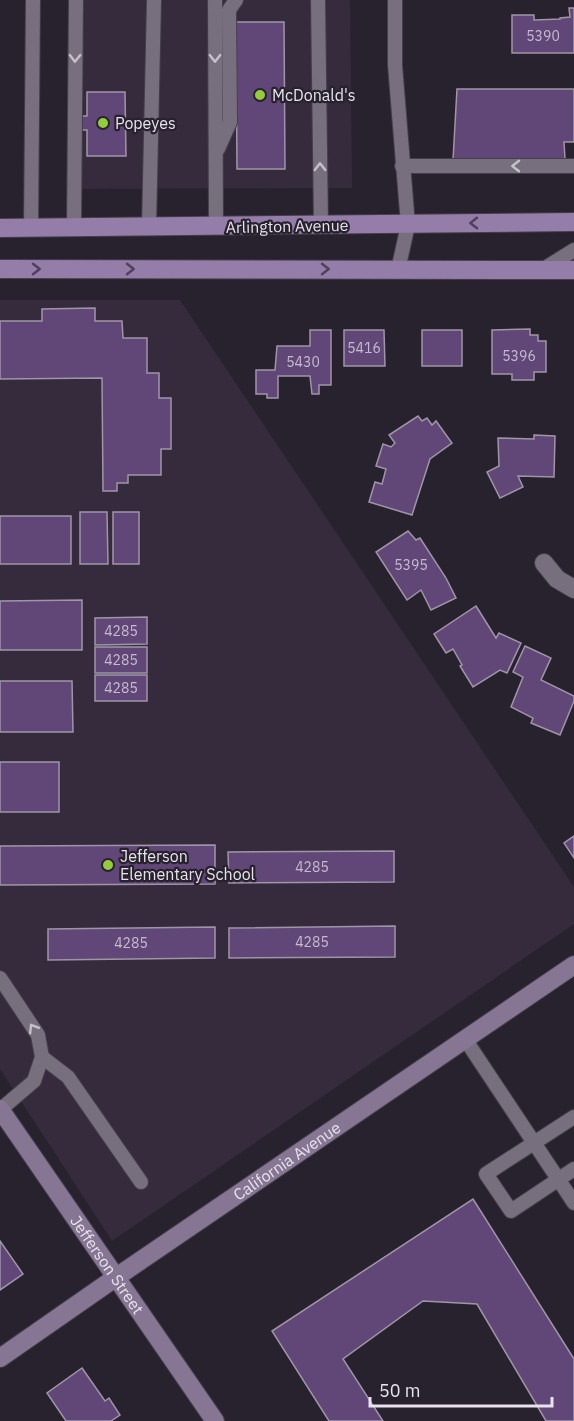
<svg xmlns="http://www.w3.org/2000/svg" width="574" height="1421" font-family="'IBM Plex Sans',sans-serif">
  <rect width="100%" height="100%" fill="#28212e"/>
  <!-- built -->
  <g fill="#352b3d">
    <path d="M68,0H350L352,188L67,189Z"/>
    <path d="M0,300H180L574,887V924L112,1241L0,1069Z"/>
  </g>
  <!-- building -->
  <g fill="#614778" stroke="#9e96a6" stroke-width="1.5">
    <path d="M569,8H574V53H512V15H534V20L560,19V18L570,17Z"/>
    <path d="M236,22H284L285,169H237Z"/>
    <path d="M457,89H574V142H564L565,159L453,160Z"/>
    <path d="M87,92H125L126,156H87V130H81V116H87Z"/>
    <path d="M95,308V321H122L123,338H147V373H159V398H171V449H161V475H128V483H117V491H103L102,378L0,379V321H42V309Z"/>
    <path d="M530,329V335H538V341H546V372H534V380H512V374H492V330Z"/>
    <path d="M310,330H331V385H319V394H312L310,376H278V398H267V394H256V370H275L277,346H310Z"/>
    <path d="M344,330H384L385,366H344Z"/>
    <rect x="422" y="330" width="40" height="36"/>
    <path d="M418,416L422,421L427,418L432,425L436,421L452,443L430,459L412,515L369,502L375,482L382,484L386,469L376,466L383,444L391,447L395,443L389,435Z"/>
    <path d="M534,435L555,436L554,477L518,476L523,487L500,498L487,472L499,466L498,438L534,439Z"/>
    <path d="M80,512H107L108,564H80Z"/>
    <rect x="113" y="512" width="26" height="52"/>
    <rect x="0" y="516" width="71" height="48"/>
    <path d="M408,531L416,540L420,538L446,578L456,598L431,610L421,590L407,600L376,552Z"/>
    <path d="M82,600V650H0V601Z"/>
    <path d="M476,606L496,638L499,633L521,643L507,673L500,670L473,687L460,666L462,665L453,649L446,653L434,634Z"/>
    <path d="M147,617V644L95,645V618Z"/>
    <path d="M525,646L551,658L541,680L574,696V701L560,735L531,723L533,718L511,707L523,677L513,672Z"/>
    <rect x="95" y="647" width="52" height="26"/>
    <rect x="95" y="675" width="52" height="26"/>
    <path d="M0,681H72L73,732H0Z"/>
    <rect x="0" y="762" width="59" height="50"/>
    <path d="M574,836V858L564,843Z"/>
    <path d="M215,845V884L0,885V846Z"/>
    <path d="M394,851V882L229,883L228,852Z"/>
    <path d="M395,926V957L229,958V928Z"/>
    <path d="M215,927V958L48,960V929Z"/>
    <path d="M473,1199L574,1359V1421H546L477,1304L423,1301L343,1359L383,1421H329L272,1331Z"/>
    <path d="M0,1241L23,1274L0,1290Z"/>
    <path d="M82,1368L105,1401L109,1398L120,1415L111,1421H66L47,1393Z"/>
  </g>
  <g fill="none" stroke-linecap="round" stroke-linejoin="round">
    <!-- lane casing -->
    <g stroke="#443f49" stroke-width="16">
      <g id="lane">
        <path d="M215,0L216,227"/>
        <path d="M318,0L321,226"/>
        <path d="M395,0V65L408,225L398,270"/>
        <path d="M218,149L230,122L229,10L236,0"/>
        <path d="M402,166H574"/>
        <path d="M31,227L33,0"/>
        <path d="M74,227L76,0"/>
        <path d="M149,227L154,0"/>
        <path d="M542,270L574,250"/>
        <path d="M0,978L38,1035L42,1057L34,1081L0,1110"/>
        <path d="M465,1039L574,1203"/>
        <path d="M42,1057L68,1077L141,1182"/>
        <path d="M574,1117L486,1174L511,1211L574,1169"/>
      </g>
    </g>
    <!-- street casing -->
    <g stroke="#443f49" stroke-width="20">
      <path id="street" d="M544,563L557,579L574,589"/>
    </g>
    <!-- secondary casing -->
    <g stroke="#443f49" stroke-width="20">
      <g id="secondary">
        <path id="s1" d="M0,1109L215,1421"/>
        <path id="s2" d="M0,1358L115,1278L574,965"/>
      </g>
    </g>
    <!-- primary casing -->
    <g stroke="#443f49" stroke-width="20">
      <g id="primary">
        <path d="M0,228L574,222"/>
        <path d="M0,269L574,270"/>
      </g>
    </g>
    <!-- lane -->
    <use href="#lane" stroke="#776f7e" stroke-width="14"/>
    <!-- street -->
    <use href="#street" stroke="#776f7e" stroke-width="18"/>
    <!-- secondary -->
    <use href="#secondary" stroke="#867694" stroke-width="18"/>
    <!-- primary -->
    <use href="#primary" stroke="#957daa" stroke-width="18"/>
  </g>
  <!-- one-way arrows -->
  <defs><path id="oneway-chevron" d="M-2-3.5L2.5 0L-2 3.5" fill="none" stroke-width="1.6" stroke-linecap="round" stroke-linejoin="round" transform="scale(1.5)"/></defs>
  <g stroke="#c5c0ca">
    <use href="#oneway-chevron" transform="translate(75 58) rotate(91)"/>
    <use href="#oneway-chevron" transform="translate(215 58) rotate(90)"/>
    <use href="#oneway-chevron" transform="translate(516 166) rotate(-180)"/>
    <use href="#oneway-chevron" transform="translate(320 167) rotate(-91)"/>
    <use href="#oneway-chevron" transform="translate(33 1028) rotate(-122)"/>
  </g>
  <g stroke="#4e4159">
    <use href="#oneway-chevron" transform="translate(474 223) rotate(179)"/>
    <use href="#oneway-chevron" transform="translate(36 269)"/>
    <use href="#oneway-chevron" transform="translate(130 269)"/>
    <use href="#oneway-chevron" transform="translate(325 269)"/>
  </g>
  <!-- markers -->
  <g fill="#94cc3b" stroke="#28212e" stroke-width="2">
    <circle cx="260" cy="95" r="6"/>
    <circle cx="103" cy="123" r="6"/>
    <circle cx="108" cy="865" r="6"/>
  </g>
  <g text-anchor="middle" dominant-baseline="central" stroke-width="4.5" stroke-linejoin="round" paint-order="stroke">
    <!-- number labels -->
    <g font-size="14" fill="#c6bbce">
      <text x="543" y="36">5390</text>
      <text x="364" y="348">5416</text>
      <text x="519" y="356">5396</text>
      <text x="303" y="362">5430</text>
      <text x="411" y="565">5395</text>
      <text x="121" y="631">4285</text>
      <text x="121" y="660">4285</text>
      <text x="121" y="688">4285</text>
      <text x="312" y="867">4285</text>
      <text x="312" y="942">4285</text>
      <text x="131" y="943">4285</text>
    </g>
    <!-- poi labels -->
    <g font-size="16" fill="#e7e2eb" stroke="#28212e" text-anchor="start">
      <text x="272" y="95">McDonald's</text>
      <text x="115" y="123">Popeyes</text>
      <text x="120" y="856">Jefferson<tspan x="120" dy="18">Elementary School</tspan></text>
    </g>
    <!-- street labels -->
    <g font-size="16" fill="#e7e2eb" stroke="#28212e">
      <text transform="translate(287 226) rotate(-1)">Arlington Avenue</text>
      <text stroke="none"><textPath href="#s2" startOffset="348">California Avenue</textPath></text>
      <text stroke="none"><textPath href="#s1" startOffset="189">Jefferson Street</textPath></text>
    </g>
  </g>
  <!-- scale -->
  <path d="M370 1397v9h182v-9" fill="none" stroke="#e7e2eb" stroke-width="3"/>
  <text x="379" y="1397" font-size="18" fill="#e7e2eb" stroke="#28212e" stroke-width="4.5" paint-order="stroke">50 m</text>
</svg>
